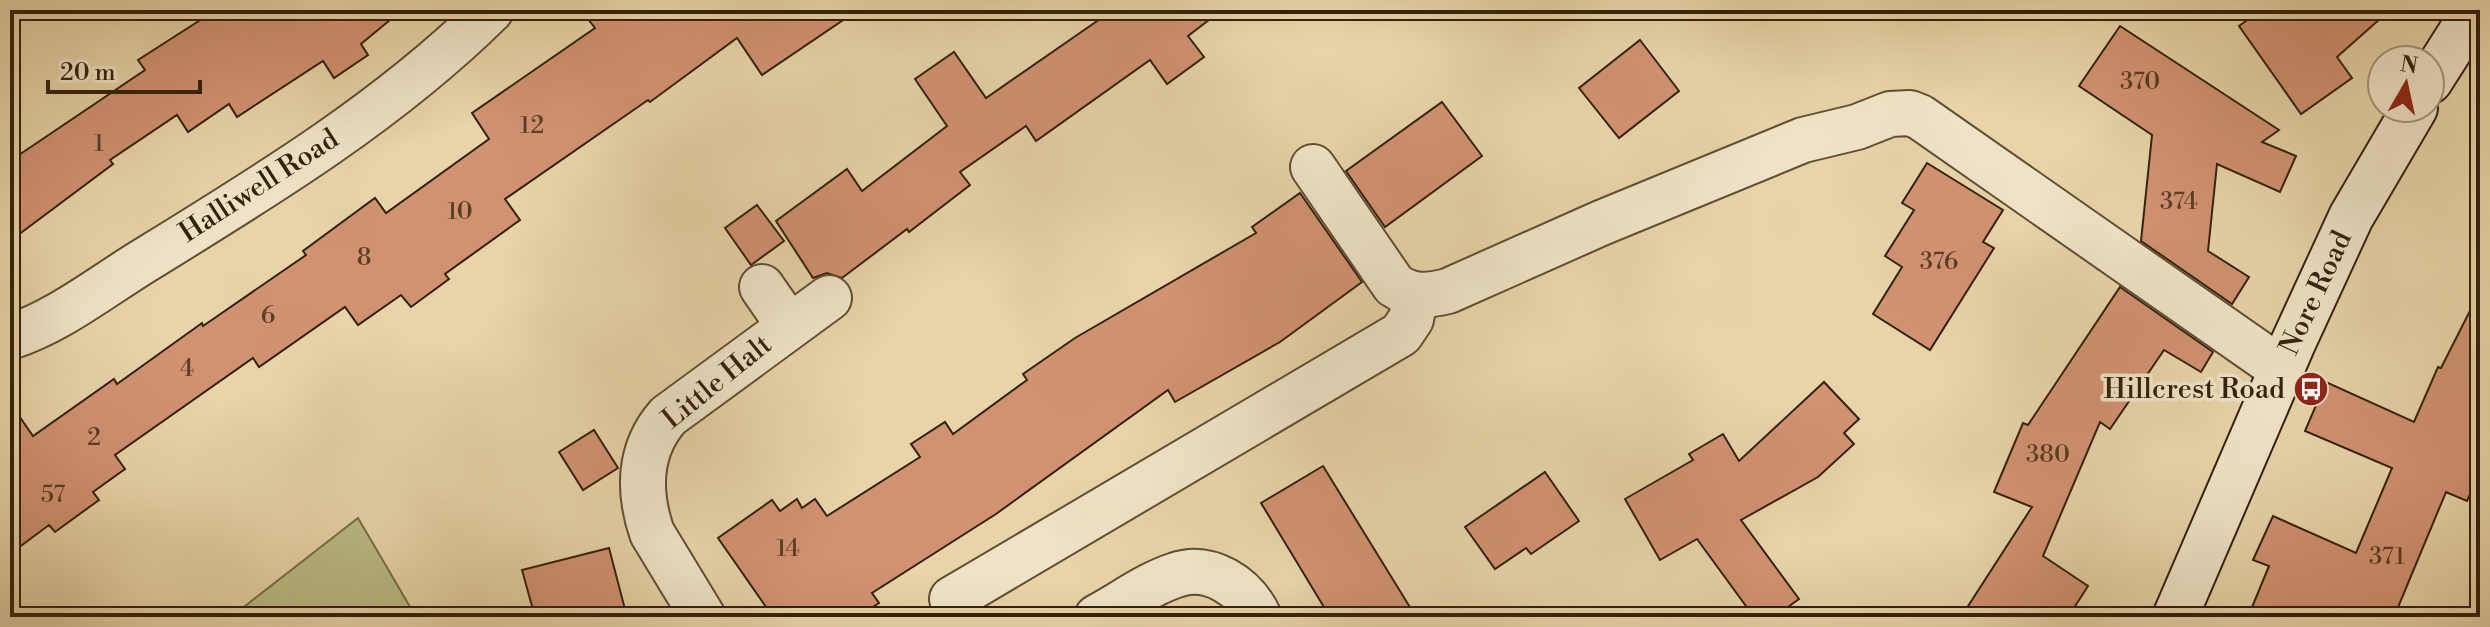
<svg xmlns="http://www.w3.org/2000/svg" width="2490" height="627" font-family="'Libre Bodoni',serif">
  <rect width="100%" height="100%" fill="#e7d4a9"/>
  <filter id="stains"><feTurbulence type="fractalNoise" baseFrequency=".0025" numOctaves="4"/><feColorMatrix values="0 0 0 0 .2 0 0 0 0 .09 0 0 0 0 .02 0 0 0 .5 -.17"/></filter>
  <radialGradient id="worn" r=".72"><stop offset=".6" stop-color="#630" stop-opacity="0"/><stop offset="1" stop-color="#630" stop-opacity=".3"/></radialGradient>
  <!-- green -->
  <path fill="#babb85" stroke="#776e48" stroke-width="2" d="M358,518L416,617H231Z"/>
  <!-- building -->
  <g fill="#d19272" stroke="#34210a" stroke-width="2">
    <path d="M216,10H402L361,44L368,55L334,78L323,61L237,117L229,104L188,132L177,115L110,160L113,164L10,241V161L145,70L138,60Z"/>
    <path d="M581,10H858L762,75L737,38L650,102L648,100L505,199L520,220L445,274L449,279L411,307L401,295L358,325L345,307L259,367L253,358L115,455L125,469L93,492L99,500L55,532L49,525L10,554V403L33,436L114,379L117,384L202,323L203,326L306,255L303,251L375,198L386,213L489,139L472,113L595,28Z"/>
    <path d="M1113,10H1222L1188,36L1204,57L1167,84L1150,60L1036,141L1026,126L960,172L970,185L909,232L907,229L842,278L827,273L813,278L776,221L847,169L862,191L947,126L915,79L954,52L986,98Z"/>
    <path d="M2261,10H2390L2337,57L2352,78L2301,114L2239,26Z"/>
    <path d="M2120,26L2279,130L2262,142L2296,156L2280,192L2217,164L2208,251L2249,277L2232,304L2141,241L2152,135L2079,86Z"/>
    <path d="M1640,40L1679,91L1619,138L1579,88Z"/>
    <path d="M1442,102L1482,156L1385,227L1346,171Z"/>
    <path d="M1927,163L2003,210L1983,242L1994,248L1930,350L1873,314L1902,267L1885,256L1914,210L1902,203Z"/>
    <path d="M1300,193L1362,282L1280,342L1175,402L1168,390L996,514L872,593L879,603L858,617H773L718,538L772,500L780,511L797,499L802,508L815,499L827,516L920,457L911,444L945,422L953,434L1027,380L1023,374L1075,338L1256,233L1252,227Z"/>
    <path d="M757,205L784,241L751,265L725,228Z"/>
    <path d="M2120,287L2213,352L2201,372L2164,350L2110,429L2100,422L2043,556L2088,586L2068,617H1961L2032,507L1994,492L2023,423L2028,425Z"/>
    <path d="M2480,291V472L2467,501L2446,492L2394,617H2248L2269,566L2253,560L2273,516L2356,553L2392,468L2305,431L2326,382L2414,422L2438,367L2441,368Z"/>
    <path d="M1824,382L1859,419L1844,433L1854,444L1818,477L1741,520L1799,599L1774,617H1754L1697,539L1660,560L1625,499L1693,460L1689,454L1723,434L1739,461Z"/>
    <path d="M594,430L618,468L583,490L559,452Z"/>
    <path d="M1323,466L1416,617H1330L1261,503Z"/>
    <path d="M1545,472L1579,521L1531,554L1526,548L1495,569L1465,527Z"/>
    <path d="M609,548L627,617H535L522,570Z"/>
  </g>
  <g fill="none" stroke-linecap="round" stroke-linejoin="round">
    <!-- street casing -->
    <g stroke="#614e32" stroke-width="48">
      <g id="street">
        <path d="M1313,167L1394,285C1413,298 1427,296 1448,291L1601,223L1803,140L1857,127L1890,114L1910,113L1920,117L2281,369"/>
        <path d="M762,287L789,326"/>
        <path d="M10,337C57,322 100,288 142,262C264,187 389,111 491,10"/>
        <path d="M952,599L1401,334L1411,319L1416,295"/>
        <path d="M703,617L652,533C638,492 638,450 668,416L829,298"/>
        <path d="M1097,617C1123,603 1148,584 1176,575C1210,563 1245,587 1259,617"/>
      </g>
    </g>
    <!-- secondary casing -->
    <g stroke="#34210a" stroke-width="48">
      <g id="secondary">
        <path d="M2430,81L2475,10"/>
        <path d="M2175,617L2293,343L2351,217L2415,108"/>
      </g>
    </g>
    <!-- street -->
    <use href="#street" stroke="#efe3c7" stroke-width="44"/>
    <!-- secondary -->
    <use href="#secondary" stroke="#efe3c7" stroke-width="44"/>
  </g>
  <!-- icons -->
  <defs>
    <g id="bus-disc" transform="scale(1.8)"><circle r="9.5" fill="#8f2418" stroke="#efe3c7"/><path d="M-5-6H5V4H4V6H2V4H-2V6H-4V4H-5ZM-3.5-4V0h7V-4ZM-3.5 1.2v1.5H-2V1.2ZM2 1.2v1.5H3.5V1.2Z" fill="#fff"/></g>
  </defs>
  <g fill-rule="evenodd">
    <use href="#bus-disc" x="2311" y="389"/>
  </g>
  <g text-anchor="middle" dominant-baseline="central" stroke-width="7" stroke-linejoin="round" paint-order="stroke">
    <!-- number labels -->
    <g font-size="24" fill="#5b3d24">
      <text x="2140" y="82">370</text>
      <text x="532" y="126">12</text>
      <text x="99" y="144">1</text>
      <text x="2179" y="202">374</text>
      <text x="460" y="212">10</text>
      <text x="364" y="258">8</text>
      <text x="1939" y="262">376</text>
      <text x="268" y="316">6</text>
      <text x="187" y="369">4</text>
      <text x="94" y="438">2</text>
      <text x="2048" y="455">380</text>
      <text x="53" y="495">57</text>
      <text x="788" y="549">14</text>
      <text x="2387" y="557">371</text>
    </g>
    <!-- street labels -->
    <g font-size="28" fill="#34210a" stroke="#efe3c7">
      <text transform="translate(259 186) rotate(-33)">Halliwell Road</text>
      <text transform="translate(2316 293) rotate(-65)">Nore Road</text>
      <text transform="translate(717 382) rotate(-39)">Little Halt</text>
    </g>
    <!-- poi labels -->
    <g font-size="28" fill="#34210a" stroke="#efe3c7" text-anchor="end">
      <text x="2285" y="389">Hillcrest Road</text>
    </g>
  </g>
  <!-- margin -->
  <rect width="2490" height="627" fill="none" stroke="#e7d4a9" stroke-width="40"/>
  <rect x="12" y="12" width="2466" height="603" fill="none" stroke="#34210a" stroke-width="4"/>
  <rect x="20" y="20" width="2450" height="587" fill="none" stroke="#34210a" stroke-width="2"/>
  <!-- north arrow -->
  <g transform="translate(2406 84) rotate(9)"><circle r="38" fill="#efe3c7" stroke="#a4957b" stroke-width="2"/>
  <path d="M0-6L14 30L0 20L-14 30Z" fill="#8f2418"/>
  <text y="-12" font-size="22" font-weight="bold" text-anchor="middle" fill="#34210a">N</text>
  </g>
  <!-- scale -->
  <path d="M48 80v12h152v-12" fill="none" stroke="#34210a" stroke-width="4"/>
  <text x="60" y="80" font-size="24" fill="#34210a" stroke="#efe3c7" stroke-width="6" paint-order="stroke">20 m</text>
  <rect width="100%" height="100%" filter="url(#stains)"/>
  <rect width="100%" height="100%" fill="url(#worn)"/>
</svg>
